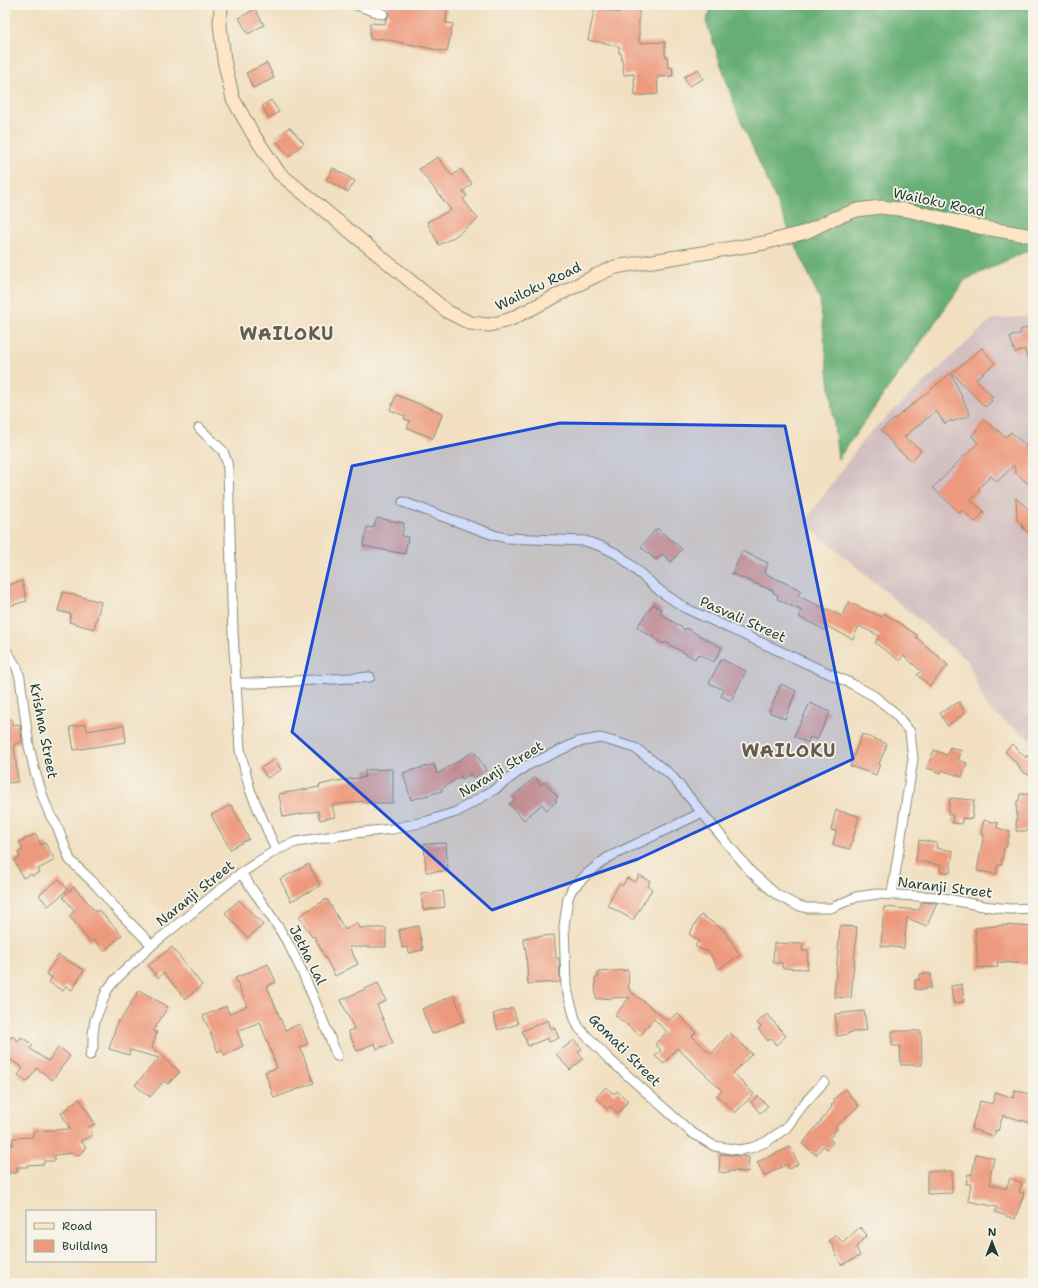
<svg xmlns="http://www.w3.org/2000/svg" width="1038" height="1288" font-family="'Shantell Sans',sans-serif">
  <rect width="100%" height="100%" fill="#f7f3e8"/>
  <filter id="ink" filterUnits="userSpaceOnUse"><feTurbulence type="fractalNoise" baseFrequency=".025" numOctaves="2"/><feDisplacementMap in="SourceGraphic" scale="8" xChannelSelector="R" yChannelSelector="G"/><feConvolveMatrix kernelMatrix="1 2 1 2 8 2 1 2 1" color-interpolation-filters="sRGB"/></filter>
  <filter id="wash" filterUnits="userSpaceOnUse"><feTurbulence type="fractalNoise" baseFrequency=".012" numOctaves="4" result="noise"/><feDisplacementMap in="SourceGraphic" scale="16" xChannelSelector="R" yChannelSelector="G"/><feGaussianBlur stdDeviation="0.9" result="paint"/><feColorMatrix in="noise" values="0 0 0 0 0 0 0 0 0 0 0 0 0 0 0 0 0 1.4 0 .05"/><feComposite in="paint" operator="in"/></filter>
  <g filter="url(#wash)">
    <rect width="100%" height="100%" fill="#f1dfc0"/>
    <!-- industrial -->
    <path fill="#d2bfc0" d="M1033,316V742L986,707L968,661L804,523L862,442L874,429L992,319Z"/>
    <!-- forest -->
    <path fill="#66ae74" stroke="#427654" d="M713,5H1033V248L965,280L838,459L820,300L737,112L706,21Z"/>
    <g id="blocks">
      <!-- building -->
      <g fill="#ed997d">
        <path d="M386,5H447L446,23L453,24L447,52L379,38V39H370V23L385,24L386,19L389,16V13L386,9Z"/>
        <path d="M595,7L619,13V8H639V43L665,42V56H667L668,67H672L673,76L657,77L658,94L635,96L634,74L624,75L621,53H619V46L588,40Z"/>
        <path d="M255,9L264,25L248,34L239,18Z"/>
        <path d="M267,63L274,78L253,88L246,73Z"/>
        <path d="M698,69L703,79L689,86L684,77Z"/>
        <path d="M271,100L279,112L269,118L262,106Z"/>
        <path d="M289,127L304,143L290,156L275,140Z"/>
        <path d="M438,157L452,176L461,169L472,184L463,191L467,196L463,199L478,219L454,237L439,245L427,222L451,210L419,169Z"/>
        <path d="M333,168L355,181L348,192L326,180Z"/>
        <path d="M1033,326V371H1032L1024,349L1015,353L1010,337L1021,333L1020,330Z"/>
        <path d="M982,348L995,363L976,379L993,397L990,399L992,401L985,407L952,373Z"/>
        <path d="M951,373L970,415L952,422L951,420L945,424L936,411L904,437L921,450L912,461L896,448L881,430Z"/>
        <path d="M396,395L443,413L433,438L407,428L410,421L404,419L405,416L390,410Z"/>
        <path d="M984,420L1006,437L1011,432L1027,447L1033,442V488L1015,472L1014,465L997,482L991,476L978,489L980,491L971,500L984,512L975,522L962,510L960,513L933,488L957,463L978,443L972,436Z"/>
        <path d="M1016,498L1033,513V537L1022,527L1023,526L1017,520Z"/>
        <path d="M377,518L404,523L402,536L408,537L405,554L363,546L367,527L373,528Z"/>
        <path d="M657,528L682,549L671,562L662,554L656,560L641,547Z"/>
        <path d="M742,551L768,563L764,573L801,590L798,596L842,616L848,602L882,617L884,613L917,635L916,637L948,665L930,686L917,675L921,671L903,655L900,661L875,643L880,636L859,626L853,639L826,626L825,630L799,617L802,611L777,599L778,595L773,593L774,591L732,574Z"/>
        <path d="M22,581L27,601L5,607V586Z"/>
        <path d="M63,592L101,602L94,629L69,622L71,614L58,611Z"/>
        <path d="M653,604L662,610L660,613L685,630L686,628L722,648L714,662L698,654L695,659L665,642L663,644L637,627Z"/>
        <path d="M721,659L746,671L731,701L721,696L724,690L709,683Z"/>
        <path d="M781,684L796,691L785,719L769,712Z"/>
        <path d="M959,702L965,713L947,726L940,713Z"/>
        <path d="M810,703L830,712L817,740L810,737L808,743L794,736Z"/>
        <path d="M5,719H12V725L20,724L22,742L14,744L18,782L5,783Z"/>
        <path d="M86,724L87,731L124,725L126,742L74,750L70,727Z"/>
        <path d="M862,734L887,744L879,764H880L876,775L850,766Z"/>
        <path d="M1012,744L1026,758L1027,755L1033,759V778L1019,769L1020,767L1005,751Z"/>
        <path d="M950,747L962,751L958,760L967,763L962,777L942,770L941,773L927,768L934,750L947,755Z"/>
        <path d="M474,751L486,770L474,778L471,774L462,779L461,776L441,789L442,791L411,800L403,773L434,764L437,774Z"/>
        <path d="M275,759L281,770L267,778L261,768Z"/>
        <path d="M393,769V803H365V801L332,805L335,817L320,820L318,811L283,817L279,794L320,787L319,785L337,781L365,777V770Z"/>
        <path d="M535,777L541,785L544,782L558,797L555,799L557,801L547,810L542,804L524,820L509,804L514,800L512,797Z"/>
        <path d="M1020,794H1029V802H1033V831H1016L1017,801H1019Z"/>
        <path d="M950,798L974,800L972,819L962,818V824L952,823L953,815L948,814Z"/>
        <path d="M231,805L249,839L230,849L211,815Z"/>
        <path d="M836,810L859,816L850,849L833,845L836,831L831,830Z"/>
        <path d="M984,820L998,823L997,828L1010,831L1006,848H1004L1001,865H998L996,874L977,871L984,834L981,833Z"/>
        <path d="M36,834L41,845L45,843L55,860L38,869L40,872L32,876L31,874L23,878L14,860L20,857L18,853L23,850L19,842Z"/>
        <path d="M919,840L937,843L936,848L953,851L950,873L940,871L941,865L916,861Z"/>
        <path d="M446,843L448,871L426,872L424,844Z"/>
        <path d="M309,864L320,886L291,901L280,879Z"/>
        <path d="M639,875L650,881L648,886L652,889L633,920L607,905L619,884L622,886L627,878L635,882Z"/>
        <path d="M59,879L68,890L48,906L39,895Z"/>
        <path d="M74,887L96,912L99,910L122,935L104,951L93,939L90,942L69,916L75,911L63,897Z"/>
        <path d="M443,891L445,907L423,910L421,894Z"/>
        <path d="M327,899L345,930L358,923L360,928H386V947H349L358,964L335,976L314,936L312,937L299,916Z"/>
        <path d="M239,900L263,925L248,938L225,913Z"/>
        <path d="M922,902L937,903L927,926L907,918L904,948L881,946L884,907L919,910Z"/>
        <path d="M701,915L723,929L740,955L719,969L708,951H704L695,946L699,941L689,934Z"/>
        <path d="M1005,925L1031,927L1029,964L997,962L998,967L978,968L975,928Z"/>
        <path d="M418,926L423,950L409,953L408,947L402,948L399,930Z"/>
        <path d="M840,926L857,927L851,998L834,997Z"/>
        <path d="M554,935L556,958H559L560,982L528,984L526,951L523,938Z"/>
        <path d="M774,943L803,944L802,951H808L807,969L782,968V963H773Z"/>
        <path d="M172,947L202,985L185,999L164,973L158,978L148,966Z"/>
        <path d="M58,955L84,970L72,990L66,986L63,991L49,982L52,977L46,974Z"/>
        <path d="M268,964L276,982L267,986L285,1030L300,1024L308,1044L300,1047L314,1083L274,1098L265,1072L277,1068L260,1022L237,1031L243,1046L224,1055L222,1050L218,1052L210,1033L213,1035L209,1029L203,1016L226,1006L229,1014L247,1006L235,978Z"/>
        <path d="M628,970L629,990L668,1021L677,1013L696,1032L692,1036L711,1054L730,1033L752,1054L733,1073L754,1094L735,1113L717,1096L722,1090L677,1048L664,1064L655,1056L661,1050L655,1044L667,1032L654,1019L640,1036L615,1015L630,997L596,999L595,978H598V972Z"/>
        <path d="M920,974H931V988H925V990L915,989V980H919Z"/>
        <path d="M378,983L386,1001L377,1005L393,1043L377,1049L375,1043L357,1051L348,1031L354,1029L341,1000Z"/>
        <path d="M962,984L964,1002L953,1003L951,986Z"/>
        <path d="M139,990L168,1007L153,1031L157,1032L152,1048L180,1072L168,1084L164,1081L150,1097L135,1085L159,1058L130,1050L129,1055L109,1049L118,1020L120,1021Z"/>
        <path d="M454,995L464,1021L432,1034L422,1009Z"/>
        <path d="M513,1008L518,1024L498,1030L493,1014Z"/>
        <path d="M864,1011L867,1030L848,1033V1034L837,1036L835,1014Z"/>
        <path d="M767,1014L786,1036L776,1045L771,1038L768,1041L758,1029L761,1027L757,1023Z"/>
        <path d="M548,1020L551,1029L554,1027L559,1038L549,1042L548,1038L528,1046L522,1031Z"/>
        <path d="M892,1031H921L922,1065H901L900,1046H892Z"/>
        <path d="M12,1036L18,1041L21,1037L33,1045L30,1049L48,1061L59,1047L70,1056L52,1080L37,1068L27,1082L18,1075L23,1068L5,1056V1046Z"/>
        <path d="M574,1040L582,1049L578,1052L583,1059L570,1070L556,1054Z"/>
        <path d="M606,1087L614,1094L617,1091L628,1101L618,1113L610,1106L607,1109L596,1098Z"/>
        <path d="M845,1089L859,1106L835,1127L837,1129L829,1139L833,1142L827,1149L823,1146L816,1155L802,1144L832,1107L831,1105L835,1102L833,1100Z"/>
        <path d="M1015,1090L1033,1095V1117L1031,1123L1003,1115L998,1131L996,1130L994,1136L971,1129L980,1101L992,1104L996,1092L1013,1098Z"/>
        <path d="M758,1096L768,1106L760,1113L751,1102Z"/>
        <path d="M80,1099L95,1124L88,1127L93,1135L80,1141L86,1147L79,1155L78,1154L76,1156L72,1153L55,1155V1161H44V1164L27,1165V1167H17V1173H5V1145H13V1138L33,1137V1131L70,1129L61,1113L70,1107L69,1106Z"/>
        <path d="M790,1147L798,1164L789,1169L787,1164L764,1176L757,1162Z"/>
        <path d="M720,1154L749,1157L748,1172L729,1171V1173L719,1172Z"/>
        <path d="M976,1154L994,1158L990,1178L991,1179L990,1184L1006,1189L1010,1178L1022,1183L1019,1192L1024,1193L1015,1219L995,1212L997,1207L968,1201L971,1184H966L968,1174L972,1175Z"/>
        <path d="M927,1171H952V1193L927,1194Z"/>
        <path d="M860,1227L867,1235L856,1247L860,1256L841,1265L833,1248L834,1247L829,1241L836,1235L843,1243Z"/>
      </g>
    </g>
  </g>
  <g filter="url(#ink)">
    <use href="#blocks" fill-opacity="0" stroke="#888e7a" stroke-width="1"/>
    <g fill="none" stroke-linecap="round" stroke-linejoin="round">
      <!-- street casing -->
      <g stroke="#888e7a" stroke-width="11">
        <g id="street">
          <path d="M356,5L383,14"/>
          <path d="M199,428L223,451L227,462L228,470L233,632L240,750L250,790L276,850"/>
          <path d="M403,502L494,535L506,538L585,541L603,547L619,555L660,591L685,608L852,684L874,696L894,712L910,732L913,759L892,894"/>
          <path d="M8,653L17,668L20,678L29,746L35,772L44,800L50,815L57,826L70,860L97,886L118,911L152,945"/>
          <path d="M236,683H258L370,677"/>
          <path d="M701,813L607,858L588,873L572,889L568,898L564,926L566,986L575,1019L579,1028L609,1059L691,1132L714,1146L739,1150L751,1148L766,1142L786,1128L802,1106L824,1082"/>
          <path d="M241,873C258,898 277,922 291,949C309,984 323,1020 337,1056"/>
          <path d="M90,1055L93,1047V1034L95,1020L107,990L115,980L152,945L221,889L241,873L276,850L296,842L354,833L392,829L428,821L456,812L494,790L526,766L578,742L600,738L615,742L635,748L650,759L670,774L751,872L777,895L796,905L807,908H831L856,897L877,894L937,897L983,906L1010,909L1033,908"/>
        </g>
      </g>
      <!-- secondary casing -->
      <g stroke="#888e7a" stroke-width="15">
        <path id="secondary" d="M221,5L220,24L224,60L233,99L253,134L279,173L448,312L470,323L489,325L509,320L597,275L615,267L764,243L806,232L835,218L857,210L880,207L907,210L979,227L1033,236"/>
      </g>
      <!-- street -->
      <use href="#street" stroke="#fff" stroke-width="9"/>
      <!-- secondary -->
      <use href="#secondary" stroke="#fde5c5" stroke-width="13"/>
    </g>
  </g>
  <!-- marked area -->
  <path fill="#1d4ed8" fill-opacity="0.2" stroke="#1d4ed8" stroke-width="3" stroke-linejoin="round" d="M560,423L785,426L853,759L638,859L492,910L292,732L352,466Z"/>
  <g text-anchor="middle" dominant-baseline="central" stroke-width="3.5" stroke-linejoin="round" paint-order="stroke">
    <!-- street labels -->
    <g font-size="14" fill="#1f3d34" stroke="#f7f3e8">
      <text transform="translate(939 202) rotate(12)">Wailoku Road</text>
      <text transform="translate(538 286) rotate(-26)">Wailoku Road</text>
      <text transform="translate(743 619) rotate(24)">Pasvali Street</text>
      <text transform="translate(44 731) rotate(79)">Krishna Street</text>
      <text transform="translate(501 769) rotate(-31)">Naranji Street</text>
      <text transform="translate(945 887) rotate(7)">Naranji Street</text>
      <text transform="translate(195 893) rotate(-39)">Naranji Street</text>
      <text transform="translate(308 955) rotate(63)">Jetha Lal</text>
      <text transform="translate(625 1050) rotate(45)">Gomati Street</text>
    </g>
    <!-- district labels -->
    <g font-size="18" font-weight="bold" letter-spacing="1" fill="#675d4e" stroke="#f7f3e8">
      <text x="287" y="334">WAILOKU</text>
      <text x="789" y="751">WAILOKU</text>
    </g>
  </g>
  <!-- margin -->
  <rect width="1038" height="1288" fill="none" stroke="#f7f3e8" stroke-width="20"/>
  <!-- legend -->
  <rect x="26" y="1210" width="130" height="52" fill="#f7f3e8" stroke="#a1aaa0"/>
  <rect x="34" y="1223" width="20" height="6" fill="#fde5c5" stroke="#a1aaa0"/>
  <text x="62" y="1230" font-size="12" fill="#1f3d34">Road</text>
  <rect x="34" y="1240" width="20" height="12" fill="#ed997d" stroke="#a1aaa0"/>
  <text x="62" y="1250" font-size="12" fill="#1f3d34">Building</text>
  <!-- north arrow -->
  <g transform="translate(992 1242)" stroke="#f7f3e8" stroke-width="3" paint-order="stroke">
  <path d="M0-3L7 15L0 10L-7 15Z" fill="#1f3d34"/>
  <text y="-6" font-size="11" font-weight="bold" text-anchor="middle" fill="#1f3d34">N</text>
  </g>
</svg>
